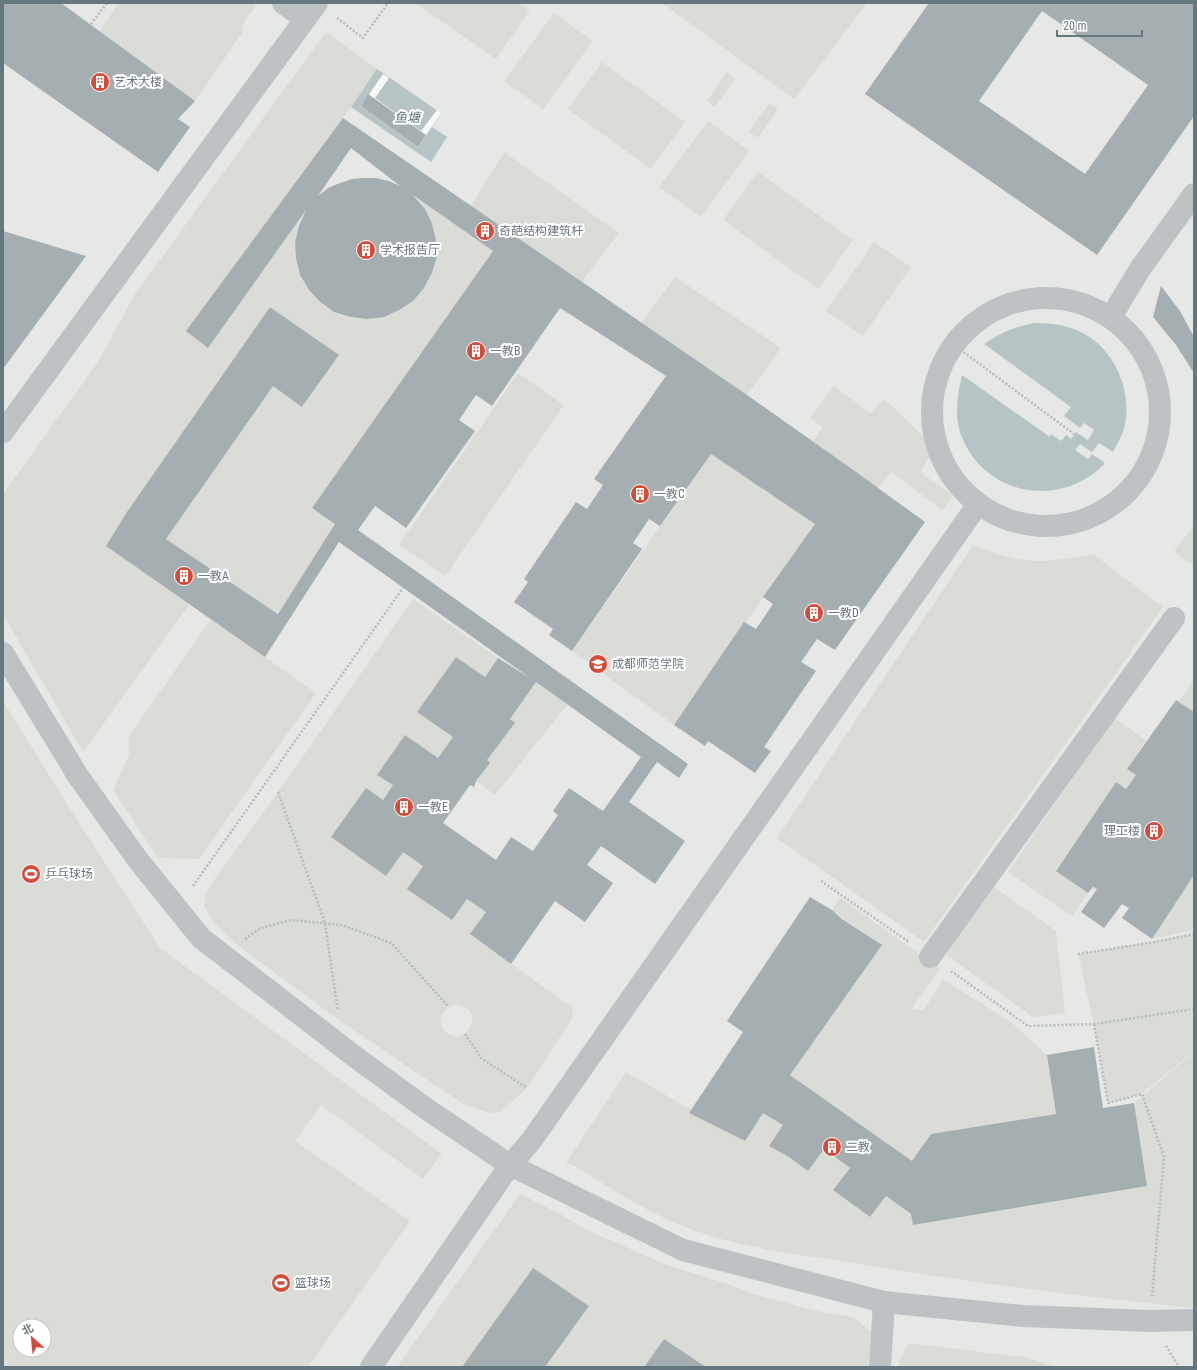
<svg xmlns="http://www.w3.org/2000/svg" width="1197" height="1370" font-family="'Roboto Condensed','Noto Sans SC',sans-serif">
  <rect width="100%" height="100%" fill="#f8f8f6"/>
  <!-- built -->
  <path fill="#e6e8e6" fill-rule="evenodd" d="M3,3H1194V1367H3ZM20,1326H44V1350H20Z"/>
  <!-- green -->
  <g fill="#d9ddd5" fill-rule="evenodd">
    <path d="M119,3H252L256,6L245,20L242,33L195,101L98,33Z"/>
    <path d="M415,3H520L530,10L496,59Z"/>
    <path d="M662,3H867L794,99Z"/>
    <path d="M554,13L593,41L543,109L504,81Z"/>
    <path d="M326,32L377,69L351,107L187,331L208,348L306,210C294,235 290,258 304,282C352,366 476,291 425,209C422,204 417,200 413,195L493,251L313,508L335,524L278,614L166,539L273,386L303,407L339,355L270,307L107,546L189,605L83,752L3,614V494L98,362L135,294Z"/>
    <path d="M602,62L685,122L651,169L568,109Z"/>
    <path d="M727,72L735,79L715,107L707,101Z"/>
    <path d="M769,103L778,109L758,138L749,132Z"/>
    <path d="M708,121L749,151L701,217L659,187Z"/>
    <path d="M504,152L619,233L582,282L471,206Z"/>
    <path d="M758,172L853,240L818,289L723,220Z"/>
    <path d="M874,242L911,267L863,336L826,311Z"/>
    <path d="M675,277L781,348L747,395L641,323Z"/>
    <path d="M518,373L564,405L445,576L399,545Z"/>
    <path d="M834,386L870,413L884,399L936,448L920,472L953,496L942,510L891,472L878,488L812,442L823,427L810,418Z"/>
    <path d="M711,454L815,524L674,725L572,651Z"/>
    <path d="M1194,525V566L1174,552Z"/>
    <path d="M973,545C988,550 1003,557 1018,559C1044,564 1068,558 1093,554L1163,607L924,942L777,838Z"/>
    <path d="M413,599L498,658L485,677L456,657L417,712L453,737L438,758L378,775L393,785L383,800L366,789L331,837L386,876L403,852L423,866L407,889L452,920L467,899L486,912L470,935L572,1007L573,1017L527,1088L500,1112L490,1113L465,1105L340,1021L236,944L211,919L204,905L205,896L214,880L278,792ZM454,1005C489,1005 466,1052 445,1031C435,1021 443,1009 454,1005Z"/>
    <path d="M211,619L316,693L199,859L158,858L113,790L129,755V736Z"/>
    <path d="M1194,681V712L1179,701Z"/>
    <path d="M536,682L567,705L495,795L476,781L490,763L487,760L510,719Z"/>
    <path d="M3,701L74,815L160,948L442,1154L423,1179L321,1105L295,1141L410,1221L308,1367H3ZM20,1326H44V1350H20Z"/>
    <path d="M1114,718L1146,740L1127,769L1136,775L1126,789L1116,782L1056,870L1088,893L1072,916L1008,872Z"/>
    <path d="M1194,875V930L1152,939Z"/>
    <path d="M994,887L1056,931L1065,1013L1033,1017L945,954Z"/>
    <path d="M840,898L940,968L912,1008L924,1010L943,979L1012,1023L1047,1055L1056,1114L931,1134L912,1161L790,1075L881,945L832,910Z"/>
    <path d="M1194,934V1009L1167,1013L1194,1010V1051L1142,1094L1108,1103L1094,1024L1078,954Z"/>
    <path d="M1194,1052L1193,1308C1080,1296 966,1282 853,1263C796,1254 737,1248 683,1226C644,1211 609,1187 573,1165L566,1163L626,1072L745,1141L763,1113L783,1125L769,1146L789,1157L824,1149L850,1168L833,1190L870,1217L886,1196L911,1214L913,1225L1146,1186L1134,1103Z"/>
    <path d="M520,1194L560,1214L587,1230L667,1265L728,1284L752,1294L817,1311L853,1317L874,1334L871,1367H706L664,1339L644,1367H545L589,1306L533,1268L462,1367H397Z"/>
    <path d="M909,1343L1025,1357L1056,1367H899L900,1359Z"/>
  </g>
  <!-- water -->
  <g fill="#b7c4c6">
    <path d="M377,69L441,113L432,127L447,137L431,162L351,107Z"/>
    <path d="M1035,323C1048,323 1059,324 1071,328C1108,340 1130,380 1126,418C1125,430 1119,441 1113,452L1099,443L1092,452L1080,444L1075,450L1088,459L1092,454L1105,463C1060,511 981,495 960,432C954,413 958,393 962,375L1050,437L1051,434L1061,441L1066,435L1071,439L1076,432L1088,440L1094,430L1084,423L1080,428L1064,416L1071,407L984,344C1003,332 1013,327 1035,323Z"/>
  </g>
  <!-- pier -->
  <path fill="#f8f8f6" d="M383,74L389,78L375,98L421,131L437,110L441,113L418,147L361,106Z"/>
  <!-- building -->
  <g fill="#a5afb2" fill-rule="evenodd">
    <path d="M3,3H61L195,101L178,119L190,127L158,172L3,63Z"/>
    <path d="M929,3H1194V116L1097,255L865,94ZM1042,11L1148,85L1085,174L979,101Z"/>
    <path d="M368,94L426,135L418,147L361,106Z"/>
    <path d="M343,118L747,395L852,469L925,522L835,650L817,639L801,662L816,671L764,747L771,751L755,773L708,741L705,746L674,725L744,622L756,629L773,604L763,597L815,524L711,454L660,526L649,519L633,543L642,549L572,651L549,635L553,629L514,602L528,582L524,579L576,502L587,509L603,485L594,479L666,376L560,308L492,406L476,395L459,420L475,431L406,528L375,506L358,530L688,764L679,778L657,762L629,802L685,841L655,884L601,846L587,865L613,883L585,922L555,901L511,964L470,934L486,912L467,899L452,920L407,889L423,866L403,852L386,876L331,837L366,788L383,800L393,785L377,775L405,735L438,758L453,737L417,712L456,657L485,677L498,658L530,678L339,542L265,657L106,546L127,512L270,307L339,355L302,407L273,386L166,539L278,614L335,524L312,508L493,251L413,195L425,209L432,223L436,240L437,257L432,273L424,288L413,301L399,310L384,317L367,319L350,317L334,312L320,302L309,290L300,275L296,259L295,242L299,226L306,210L208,348L186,331ZM351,148L400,186L389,181L376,178H364L352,179L340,183L328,188L318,196ZM536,682L641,757L603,811L569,788L553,811L558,815L533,851L511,837L496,860L443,823L470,785L474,787L476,781L490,763L487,760L515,723L510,719Z"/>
    <path d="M3,231L86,256L3,369Z"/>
    <path d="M1161,286L1180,311L1194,337V373L1176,345L1153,317Z"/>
    <path d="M1176,700L1194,712V875L1152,939L1122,918L1129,908L1122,904L1104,928L1081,912L1097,889L1093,887L1088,893L1056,871L1116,782L1126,789L1136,775L1127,769Z"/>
    <path d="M810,897L832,910L842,919L882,945L790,1075L912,1161L931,1134L1056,1114L1047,1055L1094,1047L1103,1108L1134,1103L1147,1186L913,1225L911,1214L886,1196L870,1217L833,1190L850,1168L824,1149L808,1171L789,1157L769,1146L783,1125L763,1113L745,1141L689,1113L743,1032L727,1021Z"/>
    <path d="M533,1268L589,1306L545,1367H462Z"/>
    <path d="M664,1339L706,1367H644Z"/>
  </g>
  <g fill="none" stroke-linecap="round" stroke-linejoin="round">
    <!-- path -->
    <g stroke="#b8bcbe" stroke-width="2.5" stroke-dasharray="2 2" stroke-linecap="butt">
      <path d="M337,18L363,38L388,3"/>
      <path d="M91,24L107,3"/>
      <path d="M954,345L1074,434"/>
      <path d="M278,792L325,923L338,1011"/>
      <path d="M821,881L909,942"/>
      <path d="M193,886L403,588"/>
      <path d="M245,939L261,928L291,920L342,925L391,943L449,1007"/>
      <path d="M1078,954L1155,942L1194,934"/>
      <path d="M951,971L1028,1026L1094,1024L1194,1009"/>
      <path d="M1094,1024L1108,1103L1142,1094L1164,1157L1152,1296"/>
      <path d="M465,1034L482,1059L527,1088"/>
      <path d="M1166,1346L1179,1367"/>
    </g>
    <!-- minor -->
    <g stroke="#bdc3c5" stroke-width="22">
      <path d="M283,3L305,19"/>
      <circle cx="1046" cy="412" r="114"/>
      <path d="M1111,317L1140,269L1194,194"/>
      <path d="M3,432L317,3"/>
      <path d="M3,653L78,776L138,860L201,938L354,1056L428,1110L510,1165L683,1250L884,1302L1023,1316L1150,1321L1194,1320"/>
      <path d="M930,957L1174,618"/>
      <path d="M371,1367L510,1165L531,1141L978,504"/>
      <path d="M880,1367L884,1302"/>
    </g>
  </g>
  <!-- icons -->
  <defs>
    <g id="building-disc" transform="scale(1)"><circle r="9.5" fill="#d54b39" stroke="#fff"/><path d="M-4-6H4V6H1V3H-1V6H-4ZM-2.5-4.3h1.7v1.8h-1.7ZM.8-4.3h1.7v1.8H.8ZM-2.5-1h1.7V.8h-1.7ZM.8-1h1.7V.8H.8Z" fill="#fff"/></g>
    <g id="university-disc" transform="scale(1)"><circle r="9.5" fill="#d54b39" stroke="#fff"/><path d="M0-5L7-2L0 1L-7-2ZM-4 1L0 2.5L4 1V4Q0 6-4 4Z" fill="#fff"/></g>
    <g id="stadium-disc" transform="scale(1)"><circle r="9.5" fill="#d54b39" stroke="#fff"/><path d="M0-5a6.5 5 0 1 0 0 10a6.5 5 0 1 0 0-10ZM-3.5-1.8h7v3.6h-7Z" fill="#fff"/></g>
  </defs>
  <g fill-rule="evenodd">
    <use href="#building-disc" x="100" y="82"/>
    <use href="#building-disc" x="485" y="231"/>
    <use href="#building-disc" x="366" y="250"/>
    <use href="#building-disc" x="476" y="351"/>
    <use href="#building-disc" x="640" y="494"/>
    <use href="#building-disc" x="184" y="576"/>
    <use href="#building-disc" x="814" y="613"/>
    <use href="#university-disc" x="598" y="664"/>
    <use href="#building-disc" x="404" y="807"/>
    <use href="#building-disc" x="1154" y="831"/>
    <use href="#stadium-disc" x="31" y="874"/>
    <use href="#building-disc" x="832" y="1147"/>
    <use href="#stadium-disc" x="281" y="1283"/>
  </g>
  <g text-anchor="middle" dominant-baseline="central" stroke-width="4" stroke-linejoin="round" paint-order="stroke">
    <!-- poi labels -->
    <g font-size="12" fill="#66777e" stroke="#fff" text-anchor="start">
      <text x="114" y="82">艺术大楼</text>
      <text x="499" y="231">奇葩结构建筑杆</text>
      <text x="380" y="250">学术报告厅</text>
      <text x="490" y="351">一教B</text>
      <text x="654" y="494">一教C</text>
      <text x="198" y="576">一教A</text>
      <text x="828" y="613">一教D</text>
      <text x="612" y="664">成都师范学院</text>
      <text x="418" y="807">一教E</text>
      <text x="1140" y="831" text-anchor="end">理工楼</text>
      <text x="45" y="874">乒乓球场</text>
      <text x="846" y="1147">二教</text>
      <text x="295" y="1283">篮球场</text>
    </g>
    <!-- water labels -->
    <g font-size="13" font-style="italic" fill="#607578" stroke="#fff">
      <text x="407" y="117">鱼塘</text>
    </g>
  </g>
  <!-- border -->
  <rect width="1197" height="1370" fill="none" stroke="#66777e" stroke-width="8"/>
  <!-- north arrow -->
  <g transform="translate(32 1338) rotate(333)"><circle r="19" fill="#ffffff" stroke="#c2c9cb"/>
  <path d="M0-3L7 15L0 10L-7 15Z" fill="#d54b39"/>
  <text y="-6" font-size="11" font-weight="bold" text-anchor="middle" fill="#66777e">北</text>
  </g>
  <!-- scale -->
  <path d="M1057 30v6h85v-6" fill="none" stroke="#66777e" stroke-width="2"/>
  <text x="1063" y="30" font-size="12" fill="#66777e" stroke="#ffffff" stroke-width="3" paint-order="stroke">20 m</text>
</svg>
